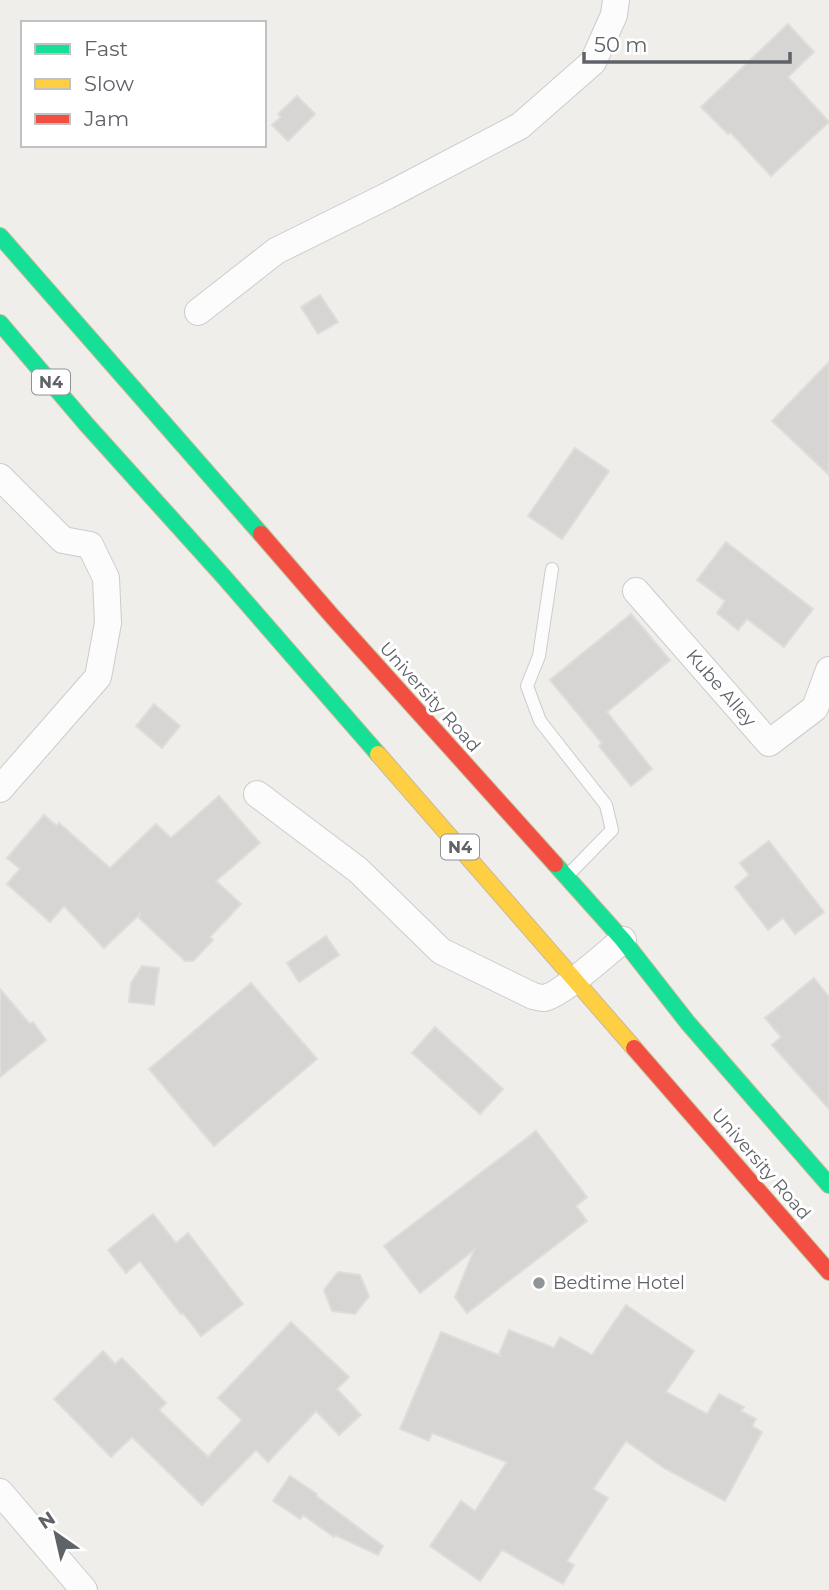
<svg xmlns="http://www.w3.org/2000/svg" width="829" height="1590" font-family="Montserrat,sans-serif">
  <rect width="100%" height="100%" fill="#efeeea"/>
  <!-- building -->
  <g fill="#d6d5d3" stroke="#deddd9" stroke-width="2">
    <path d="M788,24L814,52L788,77L829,122L771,176L730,132L728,134L701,107Z"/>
    <path d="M297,96L315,114L288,141L272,125L281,117L278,114Z"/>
    <path d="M320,295L338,322L318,334L301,307Z"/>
    <path d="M829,362V475L772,421Z"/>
    <path d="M575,448L609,471L562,539L528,516Z"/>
    <path d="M726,542L813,609L784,647L747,619L738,630L717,613L725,601L697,580Z"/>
    <path d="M631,614L670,660L607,712L652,769L631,786L599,746L602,743L550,680Z"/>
    <path d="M154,704L180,726L162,748L136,726Z"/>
    <path d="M219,796L260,843L216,881L241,904L210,937L213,940L193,961H185L139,918L140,914L104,948L64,906L50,922L7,884L20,869L7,858L44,815L57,826L59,823L110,868L156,824L171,838Z"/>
    <path d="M769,841L824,912L795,934L783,918L768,930L735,887L749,875L740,863Z"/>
    <path d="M326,936L339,955L299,982L287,963Z"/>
    <path d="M142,966L159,968L154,1005L129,1002L131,983Z"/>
    <path d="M814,978L829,997V1109L772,1045L781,1037L765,1018Z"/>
    <path d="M251,983L317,1059L214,1146L149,1069Z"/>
    <path d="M0,989L30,1024L33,1022L46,1040L0,1077Z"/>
    <path d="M435,1027L503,1089L480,1114L412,1053Z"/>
    <path d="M536,1131L587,1197L576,1206L587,1221L467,1313L455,1297L474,1250L420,1293L384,1246Z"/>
    <path d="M153,1214L176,1243L188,1233L243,1304L201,1336L183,1313L181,1314L140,1261L126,1273L108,1250Z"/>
    <path d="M338,1272L360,1275L369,1296L355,1314L332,1311L324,1290Z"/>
    <path d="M626,1305L694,1351L666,1392L707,1414L719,1394L744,1407L741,1411L756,1419L752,1426L762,1432L725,1501L664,1468L626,1441L593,1489L608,1498L567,1561L574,1565L563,1584L502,1550L480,1581L430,1546L461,1501L475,1511L507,1462L432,1433L429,1441L400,1429L441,1332L501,1356L499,1354L509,1330L554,1348L560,1337L592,1355Z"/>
    <path d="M291,1322L349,1377L337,1389L361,1415L339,1435L316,1411L268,1462L256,1450L202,1505L132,1437L111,1457L54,1399L103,1351L115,1364L122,1358L166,1403L159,1410L208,1457L242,1420L218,1398Z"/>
    <path d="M290,1476L317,1494L316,1496L383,1546L378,1555L335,1535L334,1537L303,1515L300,1519L273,1501Z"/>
  </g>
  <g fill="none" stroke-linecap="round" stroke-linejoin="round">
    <!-- lane casing -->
    <g stroke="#cbcccc" stroke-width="14">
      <path id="lane" d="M552,569L539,656L527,686L540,721L606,805L612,830L569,874"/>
    </g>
    <!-- street casing -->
    <g stroke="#cbcccc" stroke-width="28">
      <g id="street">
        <path d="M198,312L276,251L387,196L520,126L593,62L614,15L616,0"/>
        <path d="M0,477L63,540L90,545L106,578L108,623L98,677L0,789"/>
        <path d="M636,591L769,743L815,708L829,670"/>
        <path d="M257,794L358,870L441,951L533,996C537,997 540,998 544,998C560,996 608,952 623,940"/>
        <path d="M0,1492L84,1590"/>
      </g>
    </g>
    <!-- fast casing -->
    <g stroke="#c8b996" stroke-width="18">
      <g id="fast">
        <path d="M0,236L261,534"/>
        <path d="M0,323L87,425L224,577L378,754"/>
        <path d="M555,864L623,940L688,1023L829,1185"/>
      </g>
    </g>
    <!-- slow casing -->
    <g stroke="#c8b996" stroke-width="18">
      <path id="slow" d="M378,754L634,1048"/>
    </g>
    <!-- jam casing -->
    <g stroke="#c8b996" stroke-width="18">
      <g id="jam">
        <path d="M261,534L332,616L555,864"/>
        <path d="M634,1048L829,1272"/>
      </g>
    </g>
    <!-- lane -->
    <use href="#lane" stroke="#fdfcfc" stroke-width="12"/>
    <!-- street -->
    <use href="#street" stroke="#fdfcfc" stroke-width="26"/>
    <!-- fast -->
    <use href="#fast" stroke="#16e098" stroke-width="16"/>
    <!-- slow -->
    <use href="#slow" stroke="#ffcf43" stroke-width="16"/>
    <!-- jam -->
    <use href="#jam" stroke="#f24e42" stroke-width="16"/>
  </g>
  <!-- markers -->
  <circle fill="#919496" stroke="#fff" stroke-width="2.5" cx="539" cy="1283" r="7"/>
  <g text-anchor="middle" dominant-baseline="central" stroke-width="6" stroke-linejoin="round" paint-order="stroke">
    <!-- shield labels -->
    <g fill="#fff" stroke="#8f9295" stroke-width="2">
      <rect x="32" y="369.5" width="38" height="25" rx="5"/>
      <rect x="441" y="834.5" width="38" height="25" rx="5"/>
    </g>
    <g font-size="16" font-weight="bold" fill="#5f6368">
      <text x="51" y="382">N4</text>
      <text x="460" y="847">N4</text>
    </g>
    <!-- street labels -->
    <g font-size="18" fill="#5f6368" stroke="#fff">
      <text transform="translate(721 688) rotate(49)">Kube Alley</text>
      <text transform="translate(430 697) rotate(48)">University Road</text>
      <text transform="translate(761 1164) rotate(49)">University Road</text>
    </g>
    <!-- poi labels -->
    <g font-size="18" fill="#5f6368" stroke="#fff" text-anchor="start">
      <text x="553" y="1283">Bedtime Hotel</text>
    </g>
  </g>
  <!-- legend -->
  <rect x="21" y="21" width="245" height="126" fill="#ffffff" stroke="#bfc1c3" stroke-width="2"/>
  <rect x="35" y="44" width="35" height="10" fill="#16e098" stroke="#bfc1c3" stroke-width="2"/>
  <text x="84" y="56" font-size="21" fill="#5f6368">Fast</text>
  <rect x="35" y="79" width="35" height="10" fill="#ffcf43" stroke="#bfc1c3" stroke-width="2"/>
  <text x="84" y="91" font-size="21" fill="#5f6368">Slow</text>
  <rect x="35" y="114" width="35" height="10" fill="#f24e42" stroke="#bfc1c3" stroke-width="2"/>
  <text x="84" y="126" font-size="21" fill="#5f6368">Jam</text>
  <!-- north arrow -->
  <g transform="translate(56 1534) rotate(326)" stroke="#ffffff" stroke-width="5" paint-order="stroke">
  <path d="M0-5L12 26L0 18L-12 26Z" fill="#5f6368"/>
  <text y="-10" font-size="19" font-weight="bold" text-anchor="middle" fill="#5f6368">N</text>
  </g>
  <!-- scale -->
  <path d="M584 52v10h206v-10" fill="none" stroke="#5f6368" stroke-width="3.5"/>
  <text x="594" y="52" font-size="21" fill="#5f6368" stroke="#ffffff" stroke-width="5" paint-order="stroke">50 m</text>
</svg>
